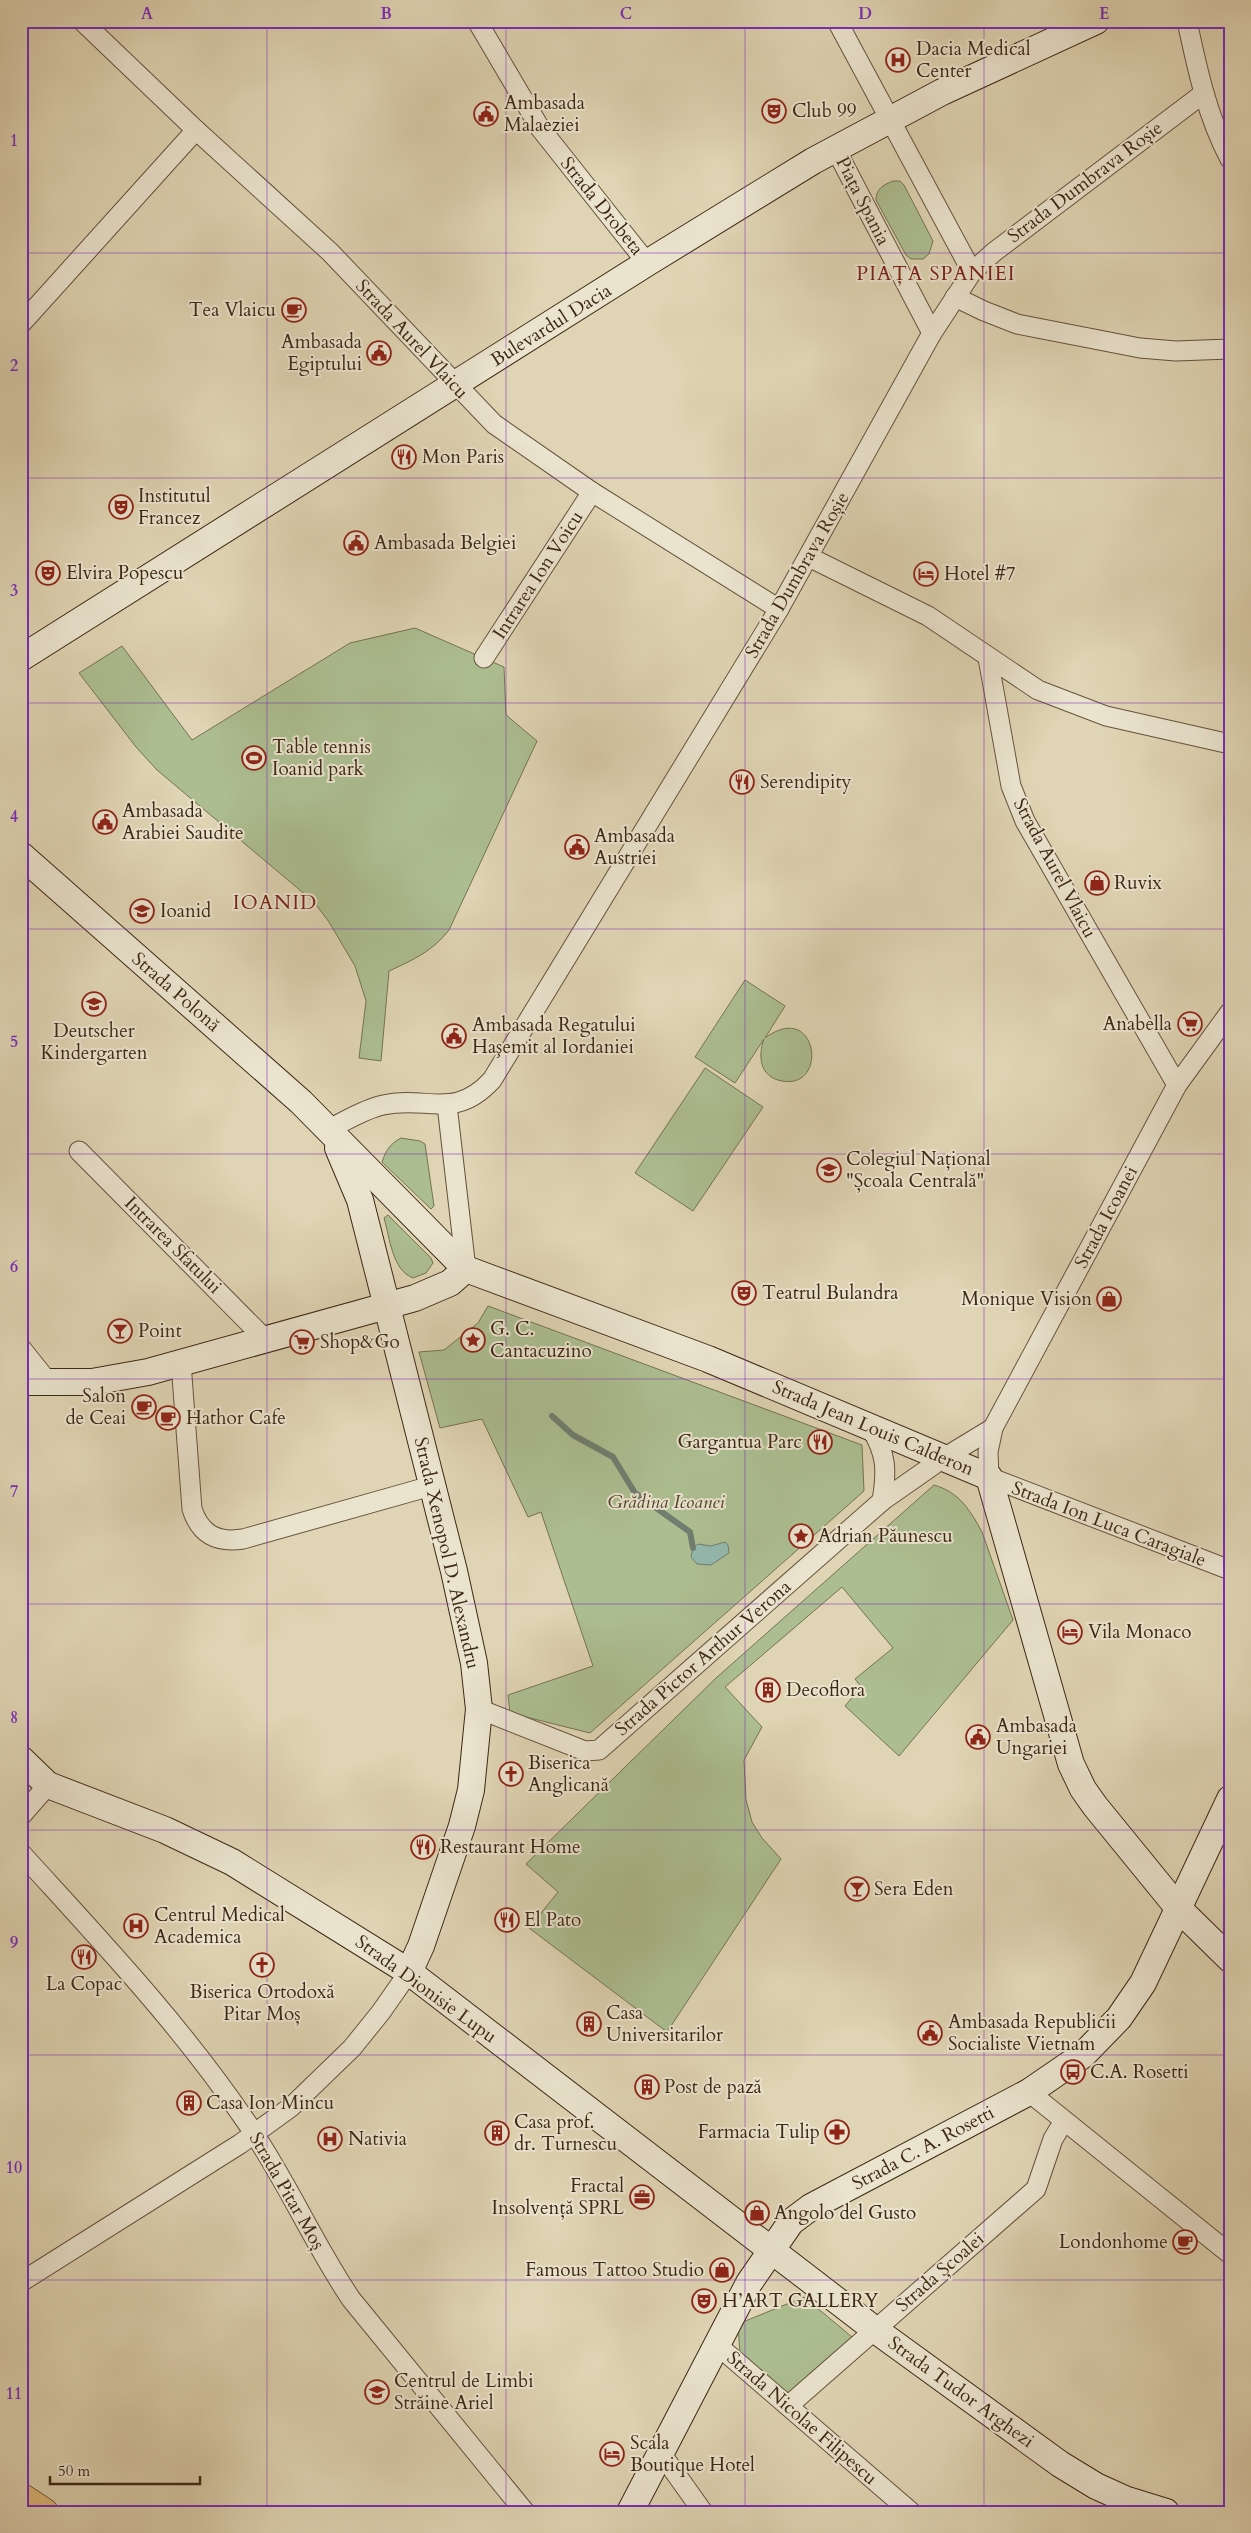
<svg xmlns="http://www.w3.org/2000/svg" width="1251" height="2533" font-family="Cardo,serif">
  <rect width="100%" height="100%" fill="#dfd4b3"/>
  <filter id="stains"><feTurbulence type="fractalNoise" baseFrequency=".004" numOctaves="4"/><feColorMatrix values="0 0 0 0 .2 0 0 0 0 .09 0 0 0 0 .02 0 0 0 .5 -.17"/></filter>
  <radialGradient id="worn" r=".72"><stop offset=".6" stop-color="#630" stop-opacity="0"/><stop offset="1" stop-color="#630" stop-opacity=".3"/></radialGradient>
  <!-- green -->
  <g fill="#acbe91" stroke="#747352">
    <path d="M893,181H900L904,185L933,241L929,254L923,259H911L906,255L876,200C876,189 883,185 893,181Z"/>
    <path d="M415,628L504,667L506,715L537,741L449,930C433,951 413,960 389,971L381,1061L359,1058L366,1001L355,966L329,922L314,902L157,770L136,747L79,673L122,646L192,740L350,643Z"/>
    <path d="M745,980L785,1006L765,1038C818,999 829,1090 782,1081C759,1077 758,1055 764,1039L735,1083L695,1057Z"/>
    <path d="M705,1068L763,1107L693,1211L635,1173Z"/>
    <path d="M401,1138L420,1141L425,1144L434,1206L431,1209L382,1162C386,1150 390,1144 401,1138Z"/>
    <path d="M388,1215L431,1258L433,1263L426,1273L413,1278C392,1270 390,1238 384,1218Z"/>
    <path d="M488,1306L862,1445L864,1491L590,1733L510,1713L508,1695L593,1666L541,1512L528,1517L482,1419L440,1428L419,1352L444,1350L478,1323Z"/>
    <path d="M934,1485C959,1492 970,1510 982,1532L1013,1620L899,1756L845,1706L861,1687L855,1679L893,1648L842,1587L725,1687L762,1727L744,1760L746,1800L752,1822L762,1838L781,1859L667,2032L529,1928L558,1892L526,1864L716,1678Z"/>
    <path d="M804,2297L852,2337L790,2395L740,2354L738,2324Z"/>
  </g>
  <!-- water -->
  <path fill="#93b8ae" stroke="#707e70" d="M725,1542L728,1545L729,1553L711,1565L697,1564L691,1557L693,1548L698,1544L711,1546Z"/>
  <g fill="none" stroke-linecap="round" stroke-linejoin="round">
    <!-- stream -->
    <path stroke="#707e70" stroke-width="6" d="M552,1416L573,1435L613,1457L635,1493L690,1532L693,1548"/>
    <!-- street casing -->
    <g stroke="#65533c" stroke-width="21">
      <g id="street">
        <path d="M82,21L196,130L330,252L494,424L592,492L779,609"/>
        <path d="M477,21L540,128L647,263"/>
        <path d="M837,21L972,272"/>
        <path d="M1187,21C1197,68 1207,116 1230,159"/>
        <path d="M835,148L932,333"/>
        <path d="M955,297L984,311L1017,324L1140,348L1176,351L1230,349"/>
        <path d="M21,324L196,130"/>
        <path d="M809,557L928,616L1038,690L1106,716L1230,744"/>
        <path d="M484,658L592,492"/>
        <path d="M988,658L1011,786L1025,821L1177,1085"/>
        <path d="M1230,1012L1177,1085L993,1428L988,1452L989,1477L1230,1570"/>
        <path d="M447,1105L466,1269"/>
        <path d="M329,1129C346,1121 364,1109 383,1105C427,1095 454,1121 492,1080L779,609L932,333L972,272L994,252L1204,93"/>
        <path d="M79,1151L266,1340"/>
        <path d="M21,1348L49,1383"/>
        <path d="M181,1363L192,1509C200,1534 217,1543 243,1539L431,1486"/>
        <path d="M870,1427C887,1454 887,1471 882,1501"/>
        <path d="M479,1709L585,1751L599,1750L882,1501L942,1459L993,1428"/>
        <path d="M21,1816L48,1785"/>
        <path d="M21,1853C99,1939 179,2023 245,2120C285,2177 312,2241 351,2299L525,2512"/>
        <path d="M1029,2092L1230,2254"/>
        <path d="M21,2282L240,2144L291,2107L352,2048L381,2012L409,1972"/>
        <path d="M716,2344L911,2512"/>
        <path d="M788,2406L1036,2189L1053,2139L1064,2121"/>
        <path d="M661,2453L703,2512"/>
      </g>
    </g>
    <!-- secondary casing -->
    <g stroke="#3c2814" stroke-width="28">
      <g id="secondary">
        <path d="M21,658L647,263L813,161L942,92L1096,21"/>
        <path d="M21,855L301,1102L466,1269L708,1359L989,1477L1071,1764L1083,1789L1095,1806L1179,1909L1230,1959"/>
        <path d="M338,1148L360,1200L454,1571L474,1663L479,1709L471,1790L462,1826L421,1946L409,1972"/>
        <path d="M21,1382H92L148,1372L415,1298L450,1283L466,1269"/>
        <path d="M21,1759L48,1785L165,1830L232,1862L409,1972L874,2329L1060,2464L1096,2486L1127,2500L1166,2512"/>
        <path d="M630,2512L749,2283L791,2222L811,2207L1029,2092L1083,2055L1119,2018L1143,1983L1230,1799"/>
      </g>
    </g>
    <!-- primary casing -->
    <g stroke="#3c2814" stroke-width="29">
      <path id="primary" d="M21,2497L44,2512"/>
    </g>
    <!-- street -->
    <use href="#street" stroke="#eae3ce" stroke-width="19"/>
    <!-- secondary -->
    <use href="#secondary" stroke="#eae3ce" stroke-width="26"/>
    <!-- primary -->
    <use href="#primary" stroke="#e0ba7a" stroke-width="28"/>
  </g>
  <!-- grid -->
  <path fill="none" stroke="#7b2cbf" stroke-width="1" stroke-opacity="0.55" d="M267,21V2512M506,21V2512M745,21V2512M984,21V2512M21,253H1230M21,478H1230M21,703H1230M21,929H1230M21,1154H1230M21,1379H1230M21,1604H1230M21,1830H1230M21,2055H1230M21,2280H1230"/>
  <!-- icons -->
  <defs>
    <g id="hospital-ring" transform="scale(1.25)"><circle r="9.5" fill="#eae3ce" stroke="#8f2418" stroke-width="1.5"/><path d="M-5-5h3v3.5h4V-5h3V5h-3V1.5h-4V5h-3Z" fill="#8f2418"/></g>
    <g id="theatre-ring" transform="scale(1.25)"><circle r="9.5" fill="#eae3ce" stroke="#8f2418" stroke-width="1.5"/><path d="M-5-5.5Q0-4 5-5.5V0Q5 5 0 6Q-5 5-5 0ZM-3.3-2.5H-1v1.5H-3.3ZM1-2.5H3.3v1.5H1ZM-2.8 1Q0 5.5 2.8 1Z" fill="#8f2418"/></g>
    <g id="civic-ring" transform="scale(1.25)"><circle r="9.5" fill="#eae3ce" stroke="#8f2418" stroke-width="1.5"/><path d="M-.6-6.5H3V-4.5H.6V-3L4-1V1h2V6H-6V1h2V-1L-.6-3ZM-1.2 2.5V6h2.4V2.5Z" fill="#8f2418"/></g>
    <g id="cafe-ring" transform="scale(1.25)"><circle r="9.5" fill="#eae3ce" stroke="#8f2418" stroke-width="1.5"/><path d="M-5.5-4.5H6V0H3Q3 3.5 0 3.5H-2.5Q-5.5 3.5-5.5 0ZM3-3.2v2h1.7v-2ZM-6 4.5H4V6H-6Z" fill="#8f2418"/></g>
    <g id="restaurant-ring" transform="scale(1.25)"><circle r="9.5" fill="#eae3ce" stroke="#8f2418" stroke-width="1.5"/><path d="M-5-6h1v4h1v-4h1v4h1v-4h1v5L-1.5 .5V6h-2V.5L-5-1ZM5-6V6H3V1.5H1.5Q1.5-4 5-6Z" fill="#8f2418"/></g>
    <g id="hotel-ring" transform="scale(1.25)"><circle r="9.5" fill="#eae3ce" stroke="#8f2418" stroke-width="1.5"/><path d="M-6-4.5h1.5V1H6V5H4.5V3h-9V5H-6ZM-4 0a1.8 1.8 0 1 1 3.6 0ZM.5 0V-2.5h3Q6-2.5 6 0Z" fill="#8f2418"/></g>
    <g id="stadium-ring" transform="scale(1.25)"><circle r="9.5" fill="#eae3ce" stroke="#8f2418" stroke-width="1.5"/><path d="M0-5a6.5 5 0 1 0 0 10a6.5 5 0 1 0 0-10ZM-3.5-1.8h7v3.6h-7Z" fill="#8f2418"/></g>
    <g id="shop-ring" transform="scale(1.25)"><circle r="9.5" fill="#eae3ce" stroke="#8f2418" stroke-width="1.5"/><path d="M-5-2.5h2.3a2.7 3.5 0 0 1 5.4 0H5L5.5 6h-11ZM-1.5-2.5h3a1.5 2.3 0 0 0-3 0Z" fill="#8f2418"/></g>
    <g id="school-ring" transform="scale(1.25)"><circle r="9.5" fill="#eae3ce" stroke="#8f2418" stroke-width="1.5"/><path d="M0-5L7-2L0 1L-7-2ZM-4 1L0 2.5L4 1V4Q0 6-4 4Z" fill="#8f2418"/></g>
    <g id="supermarket-ring" transform="scale(1.25)"><circle r="9.5" fill="#eae3ce" stroke="#8f2418" stroke-width="1.5"/><path d="M-6-5.5h2.5l.6 2H6L4.5 2H-2.5L-4.4-4H-6ZM-1.5 3.2a1.3 1.3 0 1 0 .1 0ZM3 3.2a1.3 1.3 0 1 0 .1 0Z" fill="#8f2418"/></g>
    <g id="bar-ring" transform="scale(1.25)"><circle r="9.5" fill="#eae3ce" stroke="#8f2418" stroke-width="1.5"/><path d="M-6-5H6L.8 .8V4.5H3.5V6h-7V4.5H-.8V.8Z" fill="#8f2418"/></g>
    <g id="sight-ring" transform="scale(1.25)"><circle r="9.5" fill="#eae3ce" stroke="#8f2418" stroke-width="1.5"/><path d="M0-6L1.8-2.2L6-1.7L2.9 1.2L3.7 5.4L0 3.3L-3.7 5.4L-2.9 1.2L-6-1.7L-1.8-2.2Z" fill="#8f2418"/></g>
    <g id="building-ring" transform="scale(1.25)"><circle r="9.5" fill="#eae3ce" stroke="#8f2418" stroke-width="1.5"/><path d="M-4-6H4V6H1V3H-1V6H-4ZM-2.5-4.3h1.7v1.8h-1.7ZM.8-4.3h1.7v1.8H.8ZM-2.5-1h1.7V.8h-1.7ZM.8-1h1.7V.8H.8Z" fill="#8f2418"/></g>
    <g id="church-ring" transform="scale(1.25)"><circle r="9.5" fill="#eae3ce" stroke="#8f2418" stroke-width="1.5"/><path d="M-1.2-6h2.4v3.5h3.3v2.4h-3.3V6h-2.4V-.1h-3.3v-2.4h3.3Z" fill="#8f2418"/></g>
    <g id="bus-ring" transform="scale(1.25)"><circle r="9.5" fill="#eae3ce" stroke="#8f2418" stroke-width="1.5"/><path d="M-5-6H5V4H4V6H2V4H-2V6H-4V4H-5ZM-3.5-4V0h7V-4ZM-3.5 1.2v1.5H-2V1.2ZM2 1.2v1.5H3.5V1.2Z" fill="#8f2418"/></g>
    <g id="pharmacy-ring" transform="scale(1.25)"><circle r="9.5" fill="#eae3ce" stroke="#8f2418" stroke-width="1.5"/><path d="M-2-6h4v4h4v4h-4v4h-4v-4h-4v-4h4Z" fill="#8f2418"/></g>
    <g id="office-ring" transform="scale(1.25)"><circle r="9.5" fill="#eae3ce" stroke="#8f2418" stroke-width="1.5"/><path d="M-6-3h4V-5.5h4V-3h4V5H-6ZM-1-4.5V-3h2v-1.5ZM-6 0V1H6V0Z" fill="#8f2418"/></g>
    <g id="university-ring" transform="scale(1.25)"><circle r="9.5" fill="#eae3ce" stroke="#8f2418" stroke-width="1.5"/><path d="M0-5L7-2L0 1L-7-2ZM-4 1L0 2.5L4 1V4Q0 6-4 4Z" fill="#8f2418"/></g>
  </defs>
  <g fill-rule="evenodd">
    <use href="#hospital-ring" x="898" y="60"/>
    <use href="#theatre-ring" x="774" y="111"/>
    <use href="#civic-ring" x="486" y="114"/>
    <use href="#cafe-ring" x="294" y="310"/>
    <use href="#civic-ring" x="379" y="353"/>
    <use href="#restaurant-ring" x="404" y="457"/>
    <use href="#theatre-ring" x="121" y="507"/>
    <use href="#civic-ring" x="356" y="543"/>
    <use href="#theatre-ring" x="48" y="573"/>
    <use href="#hotel-ring" x="926" y="574"/>
    <use href="#stadium-ring" x="254" y="758"/>
    <use href="#restaurant-ring" x="742" y="782"/>
    <use href="#civic-ring" x="105" y="822"/>
    <use href="#civic-ring" x="577" y="847"/>
    <use href="#shop-ring" x="1097" y="883"/>
    <use href="#school-ring" x="142" y="911"/>
    <use href="#school-ring" x="94" y="1004"/>
    <use href="#supermarket-ring" x="1190" y="1024"/>
    <use href="#civic-ring" x="454" y="1036"/>
    <use href="#school-ring" x="829" y="1170"/>
    <use href="#theatre-ring" x="744" y="1293"/>
    <use href="#shop-ring" x="1109" y="1299"/>
    <use href="#bar-ring" x="120" y="1331"/>
    <use href="#sight-ring" x="473" y="1340"/>
    <use href="#supermarket-ring" x="302" y="1342"/>
    <use href="#cafe-ring" x="144" y="1407"/>
    <use href="#cafe-ring" x="168" y="1418"/>
    <use href="#restaurant-ring" x="820" y="1442"/>
    <use href="#sight-ring" x="801" y="1536"/>
    <use href="#hotel-ring" x="1070" y="1632"/>
    <use href="#building-ring" x="768" y="1690"/>
    <use href="#civic-ring" x="978" y="1737"/>
    <use href="#church-ring" x="511" y="1774"/>
    <use href="#restaurant-ring" x="423" y="1847"/>
    <use href="#bar-ring" x="857" y="1889"/>
    <use href="#restaurant-ring" x="507" y="1920"/>
    <use href="#hospital-ring" x="136" y="1926"/>
    <use href="#restaurant-ring" x="84" y="1957"/>
    <use href="#church-ring" x="262" y="1965"/>
    <use href="#building-ring" x="589" y="2024"/>
    <use href="#civic-ring" x="930" y="2033"/>
    <use href="#bus-ring" x="1073" y="2072"/>
    <use href="#building-ring" x="647" y="2087"/>
    <use href="#building-ring" x="189" y="2103"/>
    <use href="#pharmacy-ring" x="837" y="2132"/>
    <use href="#building-ring" x="497" y="2133"/>
    <use href="#hospital-ring" x="330" y="2139"/>
    <use href="#office-ring" x="642" y="2197"/>
    <use href="#shop-ring" x="757" y="2213"/>
    <use href="#cafe-ring" x="1185" y="2242"/>
    <use href="#shop-ring" x="722" y="2270"/>
    <use href="#theatre-ring" x="704" y="2301"/>
    <use href="#university-ring" x="377" y="2392"/>
    <use href="#hotel-ring" x="612" y="2454"/>
  </g>
  <g text-anchor="middle" dominant-baseline="central" stroke-width="4" stroke-linejoin="round" paint-order="stroke">
    <!-- poi labels -->
    <g font-size="19" fill="#3c2814" stroke="#eae3ce" text-anchor="start">
      <text x="916" y="49">Dacia Medical<tspan x="916" dy="22">Center</tspan></text>
      <text x="504" y="103">Ambasada<tspan x="504" dy="22">Malaeziei</tspan></text>
      <text x="792" y="111">Club 99</text>
      <text x="276" y="310" text-anchor="end">Tea Vlaicu</text>
      <text x="362" y="342" text-anchor="end">Ambasada<tspan x="362" dy="22">Egiptului</tspan></text>
      <text x="422" y="457">Mon Paris</text>
      <text x="138" y="496">Institutul<tspan x="138" dy="22">Francez</tspan></text>
      <text x="374" y="543">Ambasada Belgiei</text>
      <text x="66" y="573">Elvira Popescu</text>
      <text x="944" y="574">Hotel #7</text>
      <text x="272" y="747">Table tennis<tspan x="272" dy="22">Ioanid park</tspan></text>
      <text x="760" y="782">Serendipity</text>
      <text x="122" y="811">Ambasada<tspan x="122" dy="22">Arabiei Saudite</tspan></text>
      <text x="594" y="836">Ambasada<tspan x="594" dy="22">Austriei</tspan></text>
      <text x="1114" y="883">Ruvix</text>
      <text x="160" y="911">Ioanid</text>
      <text x="1172" y="1024" text-anchor="end">Anabella</text>
      <text x="472" y="1025">Ambasada Regatului<tspan x="472" dy="22">Haşemit al Iordaniei</tspan></text>
      <text x="94" y="1031" text-anchor="middle">Deutscher<tspan x="94" dy="22">Kindergarten</tspan></text>
      <text x="846" y="1159">Colegiul Național<tspan x="846" dy="22">"Școala Centrală"</tspan></text>
      <text x="762" y="1293">Teatrul Bulandra</text>
      <text x="1092" y="1299" text-anchor="end">Monique Vision</text>
      <text x="490" y="1329">G. C.<tspan x="490" dy="22">Cantacuzino</tspan></text>
      <text x="138" y="1331">Point</text>
      <text x="320" y="1342">Shop&amp;Go</text>
      <text x="126" y="1396" text-anchor="end">Salon<tspan x="126" dy="22">de Ceai</tspan></text>
      <text x="186" y="1418">Hathor Cafe</text>
      <text x="802" y="1442" text-anchor="end">Gargantua Parc</text>
      <text x="818" y="1536">Adrian Păunescu</text>
      <text x="1088" y="1632">Vila Monaco</text>
      <text x="786" y="1690">Decoflora</text>
      <text x="996" y="1726">Ambasada<tspan x="996" dy="22">Ungariei</tspan></text>
      <text x="528" y="1763">Biserica<tspan x="528" dy="22">Anglicană</tspan></text>
      <text x="440" y="1847">Restaurant Home</text>
      <text x="874" y="1889">Sera Eden</text>
      <text x="154" y="1915">Centrul Medical<tspan x="154" dy="22">Academica</tspan></text>
      <text x="524" y="1920">El Pato</text>
      <text x="84" y="1984" text-anchor="middle">La Copac</text>
      <text x="262" y="1992" text-anchor="middle">Biserica Ortodoxă<tspan x="262" dy="22">Pitar Moș</tspan></text>
      <text x="606" y="2013">Casa<tspan x="606" dy="22">Universitarilor</tspan></text>
      <text x="948" y="2022">Ambasada Republicii<tspan x="948" dy="22">Socialiste Vietnam</tspan></text>
      <text x="1090" y="2072">C.A. Rosetti</text>
      <text x="664" y="2087">Post de pază</text>
      <text x="206" y="2103">Casa Ion Mincu</text>
      <text x="514" y="2122">Casa prof.<tspan x="514" dy="22">dr. Turnescu</tspan></text>
      <text x="820" y="2132" text-anchor="end">Farmacia Tulip</text>
      <text x="348" y="2139">Nativia</text>
      <text x="624" y="2186" text-anchor="end">Fractal<tspan x="624" dy="22">Insolvență SPRL</tspan></text>
      <text x="774" y="2213">Angolo del Gusto</text>
      <text x="1168" y="2242" text-anchor="end">Londonhome</text>
      <text x="704" y="2270" text-anchor="end">Famous Tattoo Studio</text>
      <text x="722" y="2301">H’ART GALLERY</text>
      <text x="394" y="2381">Centrul de Limbi<tspan x="394" dy="22">Străine Ariel</tspan></text>
      <text x="630" y="2443">Scala<tspan x="630" dy="22">Boutique Hotel</tspan></text>
    </g>
    <!-- street labels -->
    <g font-size="19" fill="#3c2814" stroke="#eae3ce">
      <text transform="translate(1085 182) rotate(-37)">Strada Dumbrava Roșie</text>
      <text transform="translate(863 201) rotate(63)">Piața Spania</text>
      <text transform="translate(602 206) rotate(51)">Strada Drobeta</text>
      <text transform="translate(551 325) rotate(-32)">Bulevardul Dacia</text>
      <text transform="translate(412 339) rotate(47)">Strada Aurel Vlaicu</text>
      <text transform="translate(538 575) rotate(-57)">Intrarea Ion Voicu</text>
      <text transform="translate(797 575) rotate(-60)">Strada Dumbrava Roșie</text>
      <text transform="translate(1055 868) rotate(62)">Strada Aurel Vlaicu</text>
      <text transform="translate(176 992) rotate(41)">Strada Polonă</text>
      <text transform="translate(1106 1217) rotate(-62)">Strada Icoanei</text>
      <text transform="translate(173 1245) rotate(45)">Intrarea Sfatului</text>
      <text transform="translate(873 1428) rotate(23)">Strada Jean Louis Calderon</text>
      <text transform="translate(1109 1524) rotate(21)">Strada Ion Luca Caragiale</text>
      <text transform="translate(447 1553) rotate(77)">Strada Xenopol D. Alexandru</text>
      <text transform="translate(703 1658) rotate(-41)">Strada Pictor Arthur Verona</text>
      <text transform="translate(426 1989) rotate(36)">Strada Dionisie Lupu</text>
      <text transform="translate(923 2148) rotate(-28)">Strada C. A. Rosetti</text>
      <text transform="translate(287 2191) rotate(60)">Strada Pitar Moș</text>
      <text transform="translate(940 2272) rotate(-41)">Strada Școalei</text>
      <text transform="translate(961 2392) rotate(36)">Strada Tudor Arghezi</text>
      <text transform="translate(802 2418) rotate(41)">Strada Nicolae Filipescu</text>
    </g>
    <!-- park labels -->
    <g font-size="19" font-style="italic" fill="#52462d" stroke="#eae3ce">
      <text x="666" y="1502">Grădina Icoanei</text>
    </g>
    <!-- neighbourhood labels -->
    <g font-size="20" letter-spacing="1" fill="#7a1f14" stroke="#eae3ce">
      <text x="936" y="273">PIAȚA SPANIEI</text>
      <text x="275" y="902">IOANID</text>
    </g>
  </g>
  <!-- margin -->
  <rect width="1251" height="2533" fill="none" stroke="#dfd4b3" stroke-width="55"/>
  <!-- scale -->
  <path d="M50 2476v8h150v-8" fill="none" stroke="#3c2814" stroke-width="2.5"/>
  <text x="58" y="2476" font-size="15" fill="#3c2814" stroke="#eae3ce" stroke-width="4" paint-order="stroke">50 m</text>
  <rect x="28" y="28" width="1196" height="2478" fill="none" stroke="#7b2cbf" stroke-width="2"/>
  <g font-size="16" text-anchor="middle" font-weight="bold" fill="#7b2cbf">
    <text x="147" y="19">A</text>
    <text x="386" y="19">B</text>
    <text x="626" y="19">C</text>
    <text x="865" y="19">D</text>
    <text x="1104" y="19">E</text>
    <text x="14" y="146">1</text>
    <text x="14" y="371">2</text>
    <text x="14" y="596">3</text>
    <text x="14" y="822">4</text>
    <text x="14" y="1047">5</text>
    <text x="14" y="1272">6</text>
    <text x="14" y="1497">7</text>
    <text x="14" y="1723">8</text>
    <text x="14" y="1948">9</text>
    <text x="14" y="2173">10</text>
    <text x="14" y="2399">11</text>
  </g>
  <rect width="100%" height="100%" filter="url(#stains)"/>
  <rect width="100%" height="100%" fill="url(#worn)"/>
</svg>
